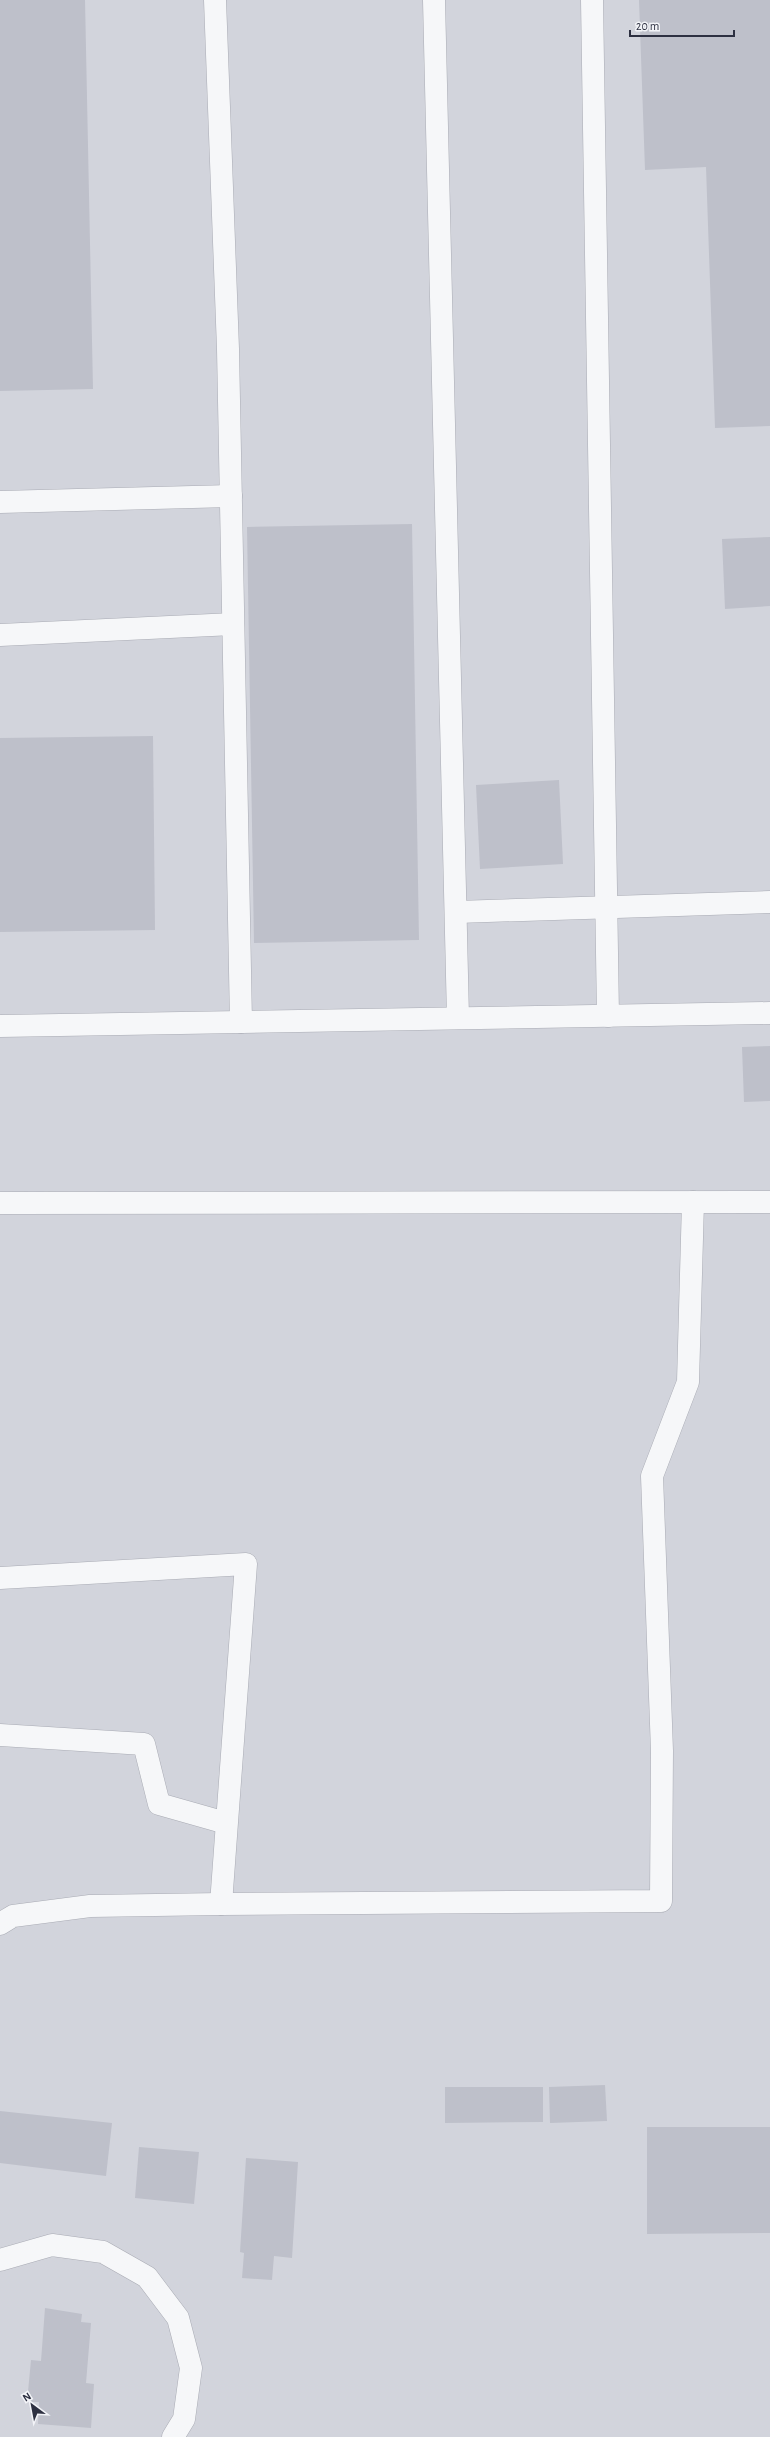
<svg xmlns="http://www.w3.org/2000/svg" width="770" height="2437" font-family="'Alegreya Sans',sans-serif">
  <rect width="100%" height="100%" fill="#e4e5ea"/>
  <!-- built -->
  <rect fill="#d2d4dc" x="0" y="0" width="770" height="2437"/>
  <!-- building -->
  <g fill="#bec0ca">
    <path d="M0,0H85L93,389L0,391Z"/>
    <path d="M639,0H770V426L715,428L706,167L645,170Z"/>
    <path d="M412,524L419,940L254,943L247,527Z"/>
    <path d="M770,537V606L725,609L722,539Z"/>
    <path d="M153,736L155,930L0,932V738Z"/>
    <path d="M559,780L563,864L480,869L476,785Z"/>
    <path d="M770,1046V1101L744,1102L742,1047Z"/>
    <path d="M605,2085L607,2121L550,2123L549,2087Z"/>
    <path d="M445,2087H543V2122L445,2123Z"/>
    <path d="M0,2111L112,2123L106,2176L0,2163Z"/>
    <path d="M647,2127H770V2233L647,2234Z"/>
    <path d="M139,2147L199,2152L194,2204L135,2198Z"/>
    <path d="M246,2158L298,2162L292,2258L274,2256L272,2280L242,2278L244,2253L240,2252Z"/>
    <path d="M45,2308L82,2314L81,2322L91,2323L86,2383L94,2384L91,2428L38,2424L39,2402H27L31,2360L41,2361Z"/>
  </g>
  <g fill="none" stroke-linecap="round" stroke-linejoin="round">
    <!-- minor casing -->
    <g stroke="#a9abb4" stroke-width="23">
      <g id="minor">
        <path d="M215,0L228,349L241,1022"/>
        <path d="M434,0L458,1018"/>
        <path d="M592,0L608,1016"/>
        <path d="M0,502L231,496"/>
        <path d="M0,635L233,624"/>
        <path d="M457,912L770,902"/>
        <path d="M0,1026L770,1013"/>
        <path d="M0,1203L770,1202"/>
        <path d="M0,1578L246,1564L221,1904L661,1901L662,1751L652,1476L688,1382L693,1202"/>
        <path d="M0,1735L144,1744L159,1804L226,1823"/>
        <path d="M0,1924L13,1916L90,1906L221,1904"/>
        <path d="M0,2260L52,2245L103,2252L147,2277L178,2318L191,2368L184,2419L173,2437"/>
      </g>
    </g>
    <!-- minor -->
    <use href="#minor" stroke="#f6f7f9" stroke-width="22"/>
  </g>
  <!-- north arrow -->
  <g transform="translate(32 2405) rotate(328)" stroke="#f3f4f8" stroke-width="3" paint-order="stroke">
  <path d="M0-3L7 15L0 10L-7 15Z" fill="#2d3041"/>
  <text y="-6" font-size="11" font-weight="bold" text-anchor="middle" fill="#2d3041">N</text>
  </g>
  <!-- scale -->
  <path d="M630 30v6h104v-6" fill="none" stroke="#2d3041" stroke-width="2"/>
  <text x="636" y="30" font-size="12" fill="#2d3041" stroke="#f3f4f8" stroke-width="3" paint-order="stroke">20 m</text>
</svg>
